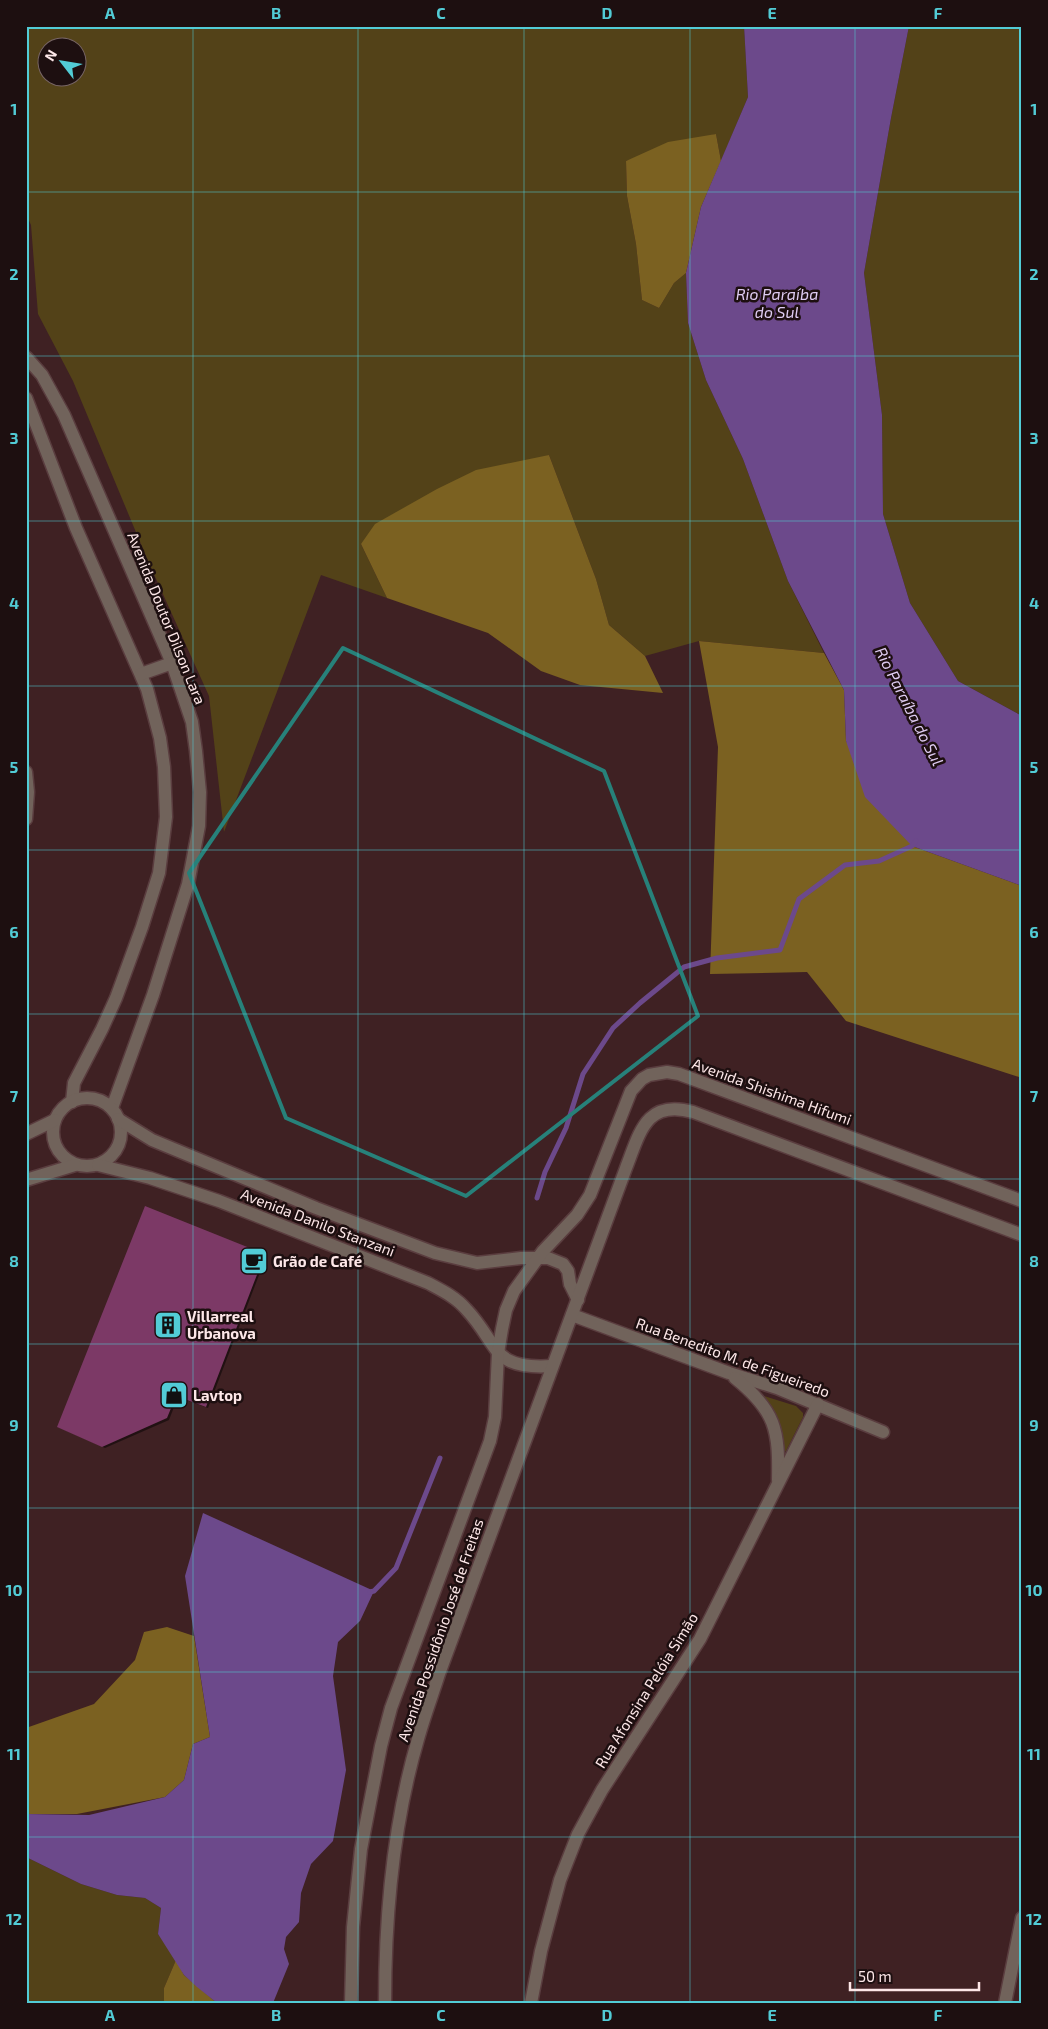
<svg xmlns="http://www.w3.org/2000/svg" width="1048" height="2029" font-family="'Exo 2',sans-serif">
  <rect width="100%" height="100%" fill="#3f2123"/>
  <!-- green -->
  <g fill="#534218" fill-rule="evenodd">
    <path d="M26,26H744L748,97L721,161L716,134L626,161L627,196L636,244L642,300L659,308L674,283L686,273L688,323L706,380L743,459L788,581L824,653L699,641L645,656L609,625L596,579L549,455L361,544L387,598L321,575L224,832L209,696L148,561L73,381L38,314L31,225L26,214ZM48,48H78V78H48Z"/>
    <path d="M909,26H1022V716L958,681L910,603L883,514L882,415L864,273L891,118Z"/>
    <path d="M764,1396L796,1406L803,1413V1417L786,1451L784,1452C783,1430 777,1413 764,1396Z"/>
    <path d="M26,1857L81,1884L117,1895L145,1898L161,1908L158,1934L176,1960L164,1988V2003H26Z"/>
  </g>
  <!-- forest -->
  <g fill="#7b6121">
    <path d="M716,134L721,161L701,207L686,273L674,283L659,308L642,300L636,244L627,196L626,161L668,142Z"/>
    <path d="M549,455L596,579L609,625L645,656L663,693L580,685L541,671L488,633L387,598L361,544L375,524L437,489L476,470Z"/>
    <path d="M699,641L824,653L844,690L846,741L912,846L1022,886V1078L846,1021L807,972L710,974L718,747Z"/>
    <path d="M167,1627L194,1636L210,1737L193,1744L184,1780L165,1797L77,1814H26V1728L94,1704L135,1660L144,1632Z"/>
    <path d="M176,1960L184,1975L217,2003H164V1988Z"/>
  </g>
  <!-- water -->
  <g fill="#6c498b">
    <path d="M744,26H909L891,118L864,273L882,415L883,514L910,603L958,681L1022,716V886L912,846L865,797L846,741L844,690L788,581L743,459L706,380L688,323L686,273L701,207L748,97Z"/>
    <path d="M203,1513L374,1591L360,1621L338,1642L333,1676L346,1770L333,1841L311,1864L301,1893L299,1922L286,1937L284,1949L289,1964L273,2003H217L197,1987L184,1975L158,1934L161,1908L145,1898L117,1895L81,1884L26,1857V1814L89,1815L165,1797L184,1780L193,1744L210,1737L185,1576Z"/>
  </g>
  <!-- shadow -->
  <path fill="#0007" d="M264,1255L266,1257L208,1408L178,1397L169,1420L105,1448L58,1427Z"/>
  <g fill="none" stroke-linecap="round" stroke-linejoin="round">
    <!-- stream -->
    <g stroke="#6c498b" stroke-width="5">
      <path d="M537,1198L545,1172L566,1128L583,1074L613,1028L640,1003L684,967L717,958L780,950L799,899L845,865L879,861L912,846L916,841"/>
      <path d="M370,1592L374,1591L396,1568L440,1458"/>
    </g>
  </g>
  <!-- building -->
  <path fill="#7c3966" d="M145,1206L265,1254L206,1407L176,1396L167,1418L102,1447L57,1427Z"/>
  <g fill="none" stroke-linecap="round" stroke-linejoin="round">
    <!-- minor casing -->
    <g stroke="#5a3d3f" stroke-width="15">
      <g id="minor">
        <path d="M26,357L42,375L64,415L172,663L192,722L196,751L200,792L199,826L188,884L153,995L112,1108"/>
        <path d="M26,398L76,528L147,689L160,738L164,767L166,817L159,873L142,927L116,998L102,1029L74,1083L72,1102"/>
        <path d="M141,674L172,663"/>
        <path d="M26,772L28,792L26,819"/>
        <circle cx="87" cy="1132" r="34"/>
        <path d="M26,1134L55,1120"/>
        <path d="M26,1180L75,1165"/>
        <path d="M572,1315L729,1373L777,1388L883,1432"/>
        <path d="M735,1378C776,1411 779,1430 778,1480"/>
        <path d="M531,2003L541,1951L560,1880L578,1834L602,1790L700,1639L818,1404"/>
        <path d="M1005,2003L1022,1918"/>
      </g>
    </g>
    <!-- tertiary casing -->
    <g stroke="#5a3d3f" stroke-width="15">
      <g id="tertiary">
        <path d="M118,1119L152,1140L316,1208L435,1253L477,1263L521,1258H548L563,1264L568,1271L570,1284L578,1300"/>
        <path d="M98,1165L150,1178L219,1201L428,1283C441,1290 456,1297 466,1309C500,1345 490,1370 552,1366"/>
        <path d="M351,2003L353,1927L361,1849L381,1746L391,1708L490,1441L495,1417L498,1353L502,1329L506,1310L514,1291L543,1251L577,1215L590,1195L631,1091L642,1079L649,1075L667,1072L679,1074L1022,1201"/>
        <path d="M385,2003C385,1915 393,1824 418,1739C424,1717 432,1696 439,1674L626,1168C640,1132 646,1099 693,1112L1022,1235"/>
      </g>
    </g>
    <!-- minor -->
    <use href="#minor" stroke="#71635b" stroke-width="12"/>
    <!-- tertiary -->
    <use href="#tertiary" stroke="#71635b" stroke-width="12"/>
  </g>
  <!-- marked area -->
  <path fill="none" stroke="#27817a" stroke-width="4" stroke-linejoin="round" d="M343,648L604,771L698,1016L466,1196L286,1118L189,873Z"/>
  <!-- grid -->
  <path fill="none" stroke="#52ccd6" stroke-width="1" stroke-opacity="0.55" d="M193,26V2003M358,26V2003M524,26V2003M690,26V2003M855,26V2003M26,192H1022M26,356H1022M26,521H1022M26,686H1022M26,850H1022M26,1014H1022M26,1179H1022M26,1344H1022M26,1508H1022M26,1672H1022M26,1837H1022"/>
  <!-- icons -->
  <defs>
    <g id="cafe-square" transform="scale(1.4375)"><rect x="-9" y="-9" width="18" height="18" rx="4" fill="#52ccd6" stroke="#1d0f10"/><path d="M-5.5-4.5H6V0H3Q3 3.5 0 3.5H-2.5Q-5.5 3.5-5.5 0ZM3-3.2v2h1.7v-2ZM-6 4.5H4V6H-6Z" fill="#111"/></g>
    <g id="building-square" transform="scale(1.4375)"><rect x="-9" y="-9" width="18" height="18" rx="4" fill="#52ccd6" stroke="#1d0f10"/><path d="M-4-6H4V6H1V3H-1V6H-4ZM-2.5-4.3h1.7v1.8h-1.7ZM.8-4.3h1.7v1.8H.8ZM-2.5-1h1.7V.8h-1.7ZM.8-1h1.7V.8H.8Z" fill="#111"/></g>
    <g id="shop-square" transform="scale(1.4375)"><rect x="-9" y="-9" width="18" height="18" rx="4" fill="#52ccd6" stroke="#1d0f10"/><path d="M-5-2.5h2.3a2.7 3.5 0 0 1 5.4 0H5L5.5 6h-11ZM-1.5-2.5h3a1.5 2.3 0 0 0-3 0Z" fill="#111"/></g>
  </defs>
  <g fill-rule="evenodd">
    <use href="#cafe-square" x="254" y="1261"/>
    <use href="#building-square" x="168" y="1325"/>
    <use href="#shop-square" x="174" y="1395"/>
  </g>
  <g text-anchor="middle" dominant-baseline="central" stroke-width="5" stroke-linejoin="round" paint-order="stroke">
    <!-- street labels -->
    <g font-size="15" fill="#fde7e8" stroke="#1d0f10">
      <text transform="translate(167 618) rotate(68)">Avenida Doutor Dilson Lara</text>
      <text transform="translate(772 1091) rotate(20)">Avenida Shishima Hifumi</text>
      <text transform="translate(318 1222) rotate(21)">Avenida Danilo Stanzani</text>
      <text transform="translate(733 1357) rotate(20)">Rua Benedito M. de Figueiredo</text>
      <text transform="translate(440 1630) rotate(-71)">Avenida Possidônio José de Freitas</text>
      <text transform="translate(646 1690) rotate(-58)">Rua Afonsina Pelóia Simão</text>
    </g>
    <!-- poi labels -->
    <g font-size="15" font-weight="bold" fill="#fde7e8" stroke="#1d0f10" text-anchor="start">
      <text x="273" y="1261">Grão de Café</text>
      <text x="187" y="1316">Villarreal<tspan x="187" dy="17">Urbanova</tspan></text>
      <text x="193" y="1395">Lavtop</text>
    </g>
    <!-- water labels -->
    <g font-size="16" font-style="italic" fill="#decbf1" stroke="#1d0f10">
      <text x="777" y="293">Rio Paraíba<tspan x="777" dy="18">do Sul</tspan></text>
      <text transform="translate(910 706) rotate(63)">Rio Paraíba do Sul</text>
    </g>
  </g>
  <!-- border -->
  <rect width="1048" height="2029" fill="none" stroke="#1d0f10" stroke-width="55"/>
  <!-- north arrow -->
  <g transform="translate(62 62) rotate(301)"><circle r="24" fill="#1d0f10" stroke="#776566"/>
  <path d="M0-4L9 19L0 12L-9 19Z" fill="#52ccd6"/>
  <text y="-8" font-size="14" font-weight="bold" text-anchor="middle" fill="#fde7e8">N</text>
  </g>
  <!-- scale -->
  <path d="M850 1982v8h129v-8" fill="none" stroke="#fde7e8" stroke-width="2.5"/>
  <text x="858" y="1982" font-size="15" fill="#fde7e8" stroke="#1d0f10" stroke-width="4" paint-order="stroke">50 m</text>
  <rect x="28" y="28" width="992" height="1974" fill="none" stroke="#52ccd6" stroke-width="2"/>
  <g font-size="16" text-anchor="middle" font-weight="bold" fill="#52ccd6">
    <text x="110" y="19">A</text>
    <text x="276" y="19">B</text>
    <text x="441" y="19">C</text>
    <text x="607" y="19">D</text>
    <text x="772" y="19">E</text>
    <text x="938" y="19">F</text>
    <text x="14" y="115">1</text>
    <text x="1034" y="115">1</text>
    <text x="14" y="280">2</text>
    <text x="1034" y="280">2</text>
    <text x="14" y="444">3</text>
    <text x="1034" y="444">3</text>
    <text x="14" y="609">4</text>
    <text x="1034" y="609">4</text>
    <text x="14" y="773">5</text>
    <text x="1034" y="773">5</text>
    <text x="14" y="938">6</text>
    <text x="1034" y="938">6</text>
    <text x="14" y="1102">7</text>
    <text x="1034" y="1102">7</text>
    <text x="14" y="1267">8</text>
    <text x="1034" y="1267">8</text>
    <text x="14" y="1431">9</text>
    <text x="1034" y="1431">9</text>
    <text x="14" y="1596">10</text>
    <text x="1034" y="1596">10</text>
    <text x="14" y="1760">11</text>
    <text x="1034" y="1760">11</text>
    <text x="14" y="1925">12</text>
    <text x="1034" y="1925">12</text>
    <text x="110" y="2021">A</text>
    <text x="276" y="2021">B</text>
    <text x="441" y="2021">C</text>
    <text x="607" y="2021">D</text>
    <text x="772" y="2021">E</text>
    <text x="938" y="2021">F</text>
  </g>
</svg>
